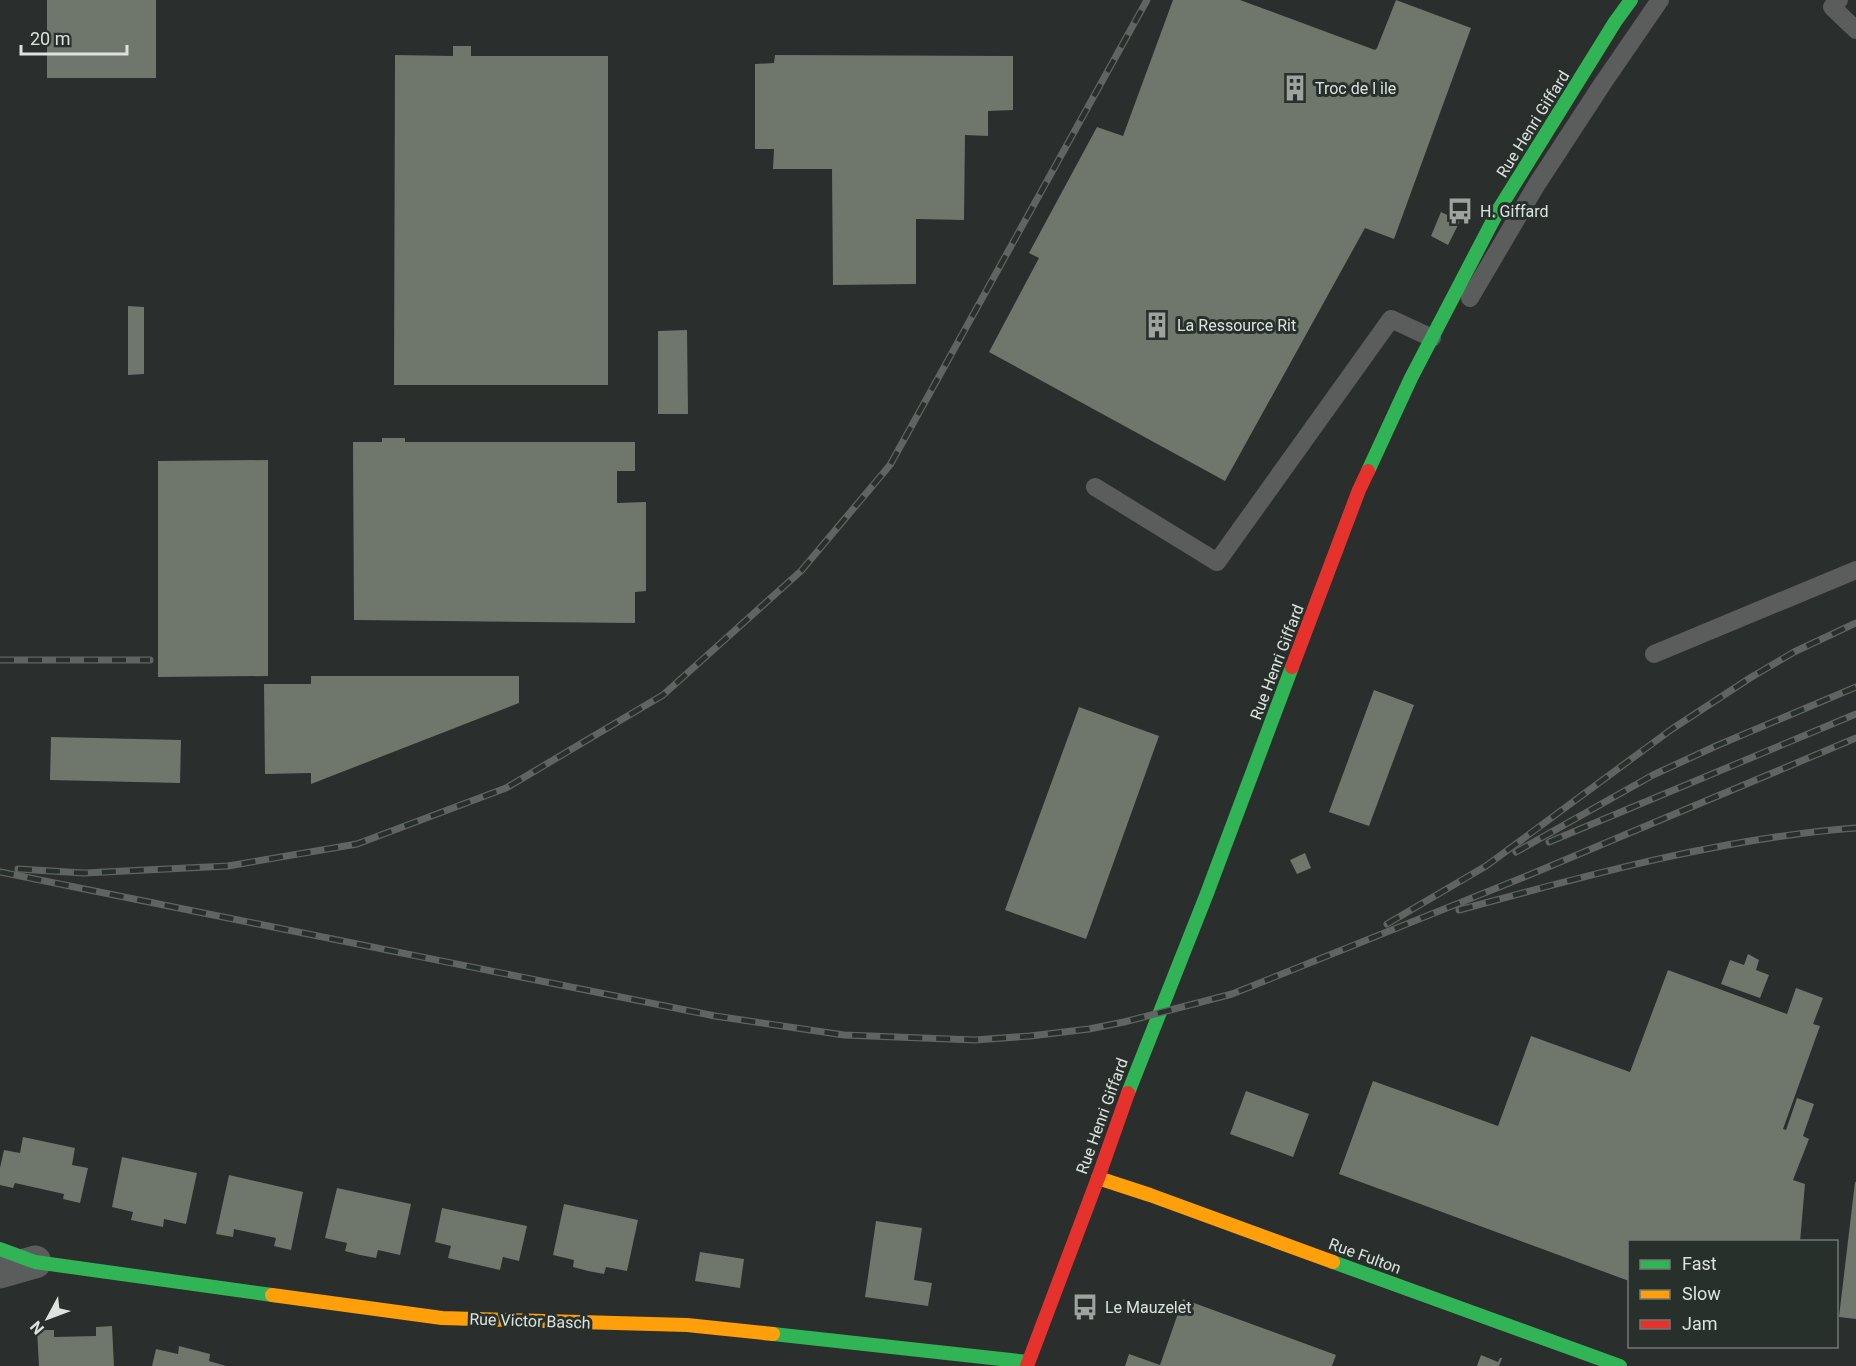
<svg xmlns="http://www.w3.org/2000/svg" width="1856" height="1366" font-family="Roboto,sans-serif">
  <rect width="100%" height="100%" fill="#2a2e2c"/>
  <!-- building -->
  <g fill="#6f766c">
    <rect x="47" y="0" width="109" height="78"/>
    <path d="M1173,0H1240L1375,50L1377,48L1396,0L1471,28L1394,239L1365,228L1225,481L989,352L1039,258L1029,253L1097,127L1123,136Z"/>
    <path d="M453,46H471V56H608V385H394L395,55L453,56Z"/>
    <path d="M775,55L1013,56V110L988,111V136L965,135L964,220L916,219V284L833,285L832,169H773L774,149H755V64L774,63Z"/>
    <path d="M1441,212L1460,221L1448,245L1431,236Z"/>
    <path d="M128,306L144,307V374L128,375Z"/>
    <path d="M687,330L688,414H658V331Z"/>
    <path d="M382,438H405V442H635V471H617V503L646,502V591L635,592V623L354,620L353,442H382Z"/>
    <path d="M268,460V676L158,677V461Z"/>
    <path d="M311,676H519V703L311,784V773L265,774L264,684H311Z"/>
    <path d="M1374,690L1414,705L1369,826L1329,812Z"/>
    <path d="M1079,707L1159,736L1086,939L1005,910Z"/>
    <path d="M51,737L181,740L180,783L50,780Z"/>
    <path d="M1305,853L1311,868L1297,874L1290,860Z"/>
    <path d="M1748,954L1759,960L1756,970L1769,975L1760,998L1721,984L1730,960L1744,965Z"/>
    <path d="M1668,970L1787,1014L1796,988L1823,998L1813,1024L1820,1026L1783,1129L1786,1130L1797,1098L1814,1104L1803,1136L1809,1139L1793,1180L1805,1184L1800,1242H1630L1629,1281L1339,1174L1373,1081L1498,1126L1531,1036L1630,1072Z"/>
    <path d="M1246,1091L1309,1114L1293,1157L1230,1134Z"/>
    <path d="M23,1137L75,1148L72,1165L88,1168L80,1203L63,1199L64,1194L15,1183L13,1188L0,1185V1168L4,1150L20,1153Z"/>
    <path d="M122,1157L197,1173L186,1224L164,1219L163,1227L131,1220L133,1212L112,1207Z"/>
    <path d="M229,1175L303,1192L291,1250L274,1246L276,1238L234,1229L233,1237L216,1234Z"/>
    <path d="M1855,1182H1856V1319L1839,1317Z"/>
    <path d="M337,1188L411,1204L400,1255L378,1250L376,1258L360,1255L345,1251L347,1243L325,1238Z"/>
    <path d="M564,1204L638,1220L627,1271L606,1267L604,1274L588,1271L573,1267L574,1260L553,1255Z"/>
    <path d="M442,1208L527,1226L519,1261L503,1257L500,1270L448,1258L451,1246L435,1242Z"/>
    <path d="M876,1221L922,1228L914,1280L932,1283L928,1306L865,1297Z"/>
    <path d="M700,1252L744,1259L740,1288L695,1281Z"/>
    <path d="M1183,1299L1336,1355L1332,1366H1125L1129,1354L1160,1365Z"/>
    <path d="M112,1326L114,1366H39L37,1330H54V1337L96,1336V1327Z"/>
    <path d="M179,1346L210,1354L209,1361L226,1366H152L156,1349L178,1354Z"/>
    <path d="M1481,1355L1498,1362L1500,1358H1502L1499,1366H1477Z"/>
  </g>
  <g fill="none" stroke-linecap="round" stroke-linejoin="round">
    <!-- lane -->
    <g stroke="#5b5d5c" stroke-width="18">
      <path d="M1839,0L1832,7L1856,30"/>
      <path d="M1470,298L1537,184L1603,83L1660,0"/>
      <path d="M1095,487L1217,562L1391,319L1432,338"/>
      <path d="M1654,654L1856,570"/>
    </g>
    <!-- street -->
    <path stroke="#5b5d5c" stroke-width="33" d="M0,1272L35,1262"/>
    <!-- fast -->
    <g stroke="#30b455" stroke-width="14">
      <path d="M1368,471L1411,378L1499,209L1615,22L1631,0"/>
      <path d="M1128,1093L1206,896L1292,667"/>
      <path d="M0,1249L35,1262L272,1295"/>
      <path d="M1333,1262L1620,1366"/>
      <path d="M773,1334L1028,1362"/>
    </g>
    <!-- slow -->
    <g stroke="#ff9f0a" stroke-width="14">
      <path d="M1098,1178L1150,1195L1333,1262"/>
      <path d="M272,1295L442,1318L687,1325L773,1334"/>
    </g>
    <!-- jam -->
    <g stroke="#e5322d" stroke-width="14">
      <path d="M1292,667L1359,490L1368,471"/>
      <path d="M1027,1366L1098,1178L1128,1093"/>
    </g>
    <!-- rail casing -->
    <g stroke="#606462" stroke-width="7">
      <g id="rail">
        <path d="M0,660H150"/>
        <path d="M1549,842L1856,714"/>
        <path d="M1516,852L1653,775L1716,746L1856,687"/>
        <path d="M18,869L84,873L228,866L357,844L506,788L663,695L801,571L890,465L1147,0"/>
        <path d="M0,872L715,1016L844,1035L975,1040L1030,1036L1089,1029L1124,1022L1232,994L1529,875L1856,738"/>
        <path d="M1459,910C1589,875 1721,838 1856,828"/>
        <path d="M1387,924L1486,866L1672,729L1750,678L1794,652L1856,623"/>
      </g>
    </g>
    <!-- rail -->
    <use href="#rail" stroke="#28302c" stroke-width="4.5" stroke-dasharray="14" stroke-linecap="butt"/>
  </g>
  <!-- icons -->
  <defs>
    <g id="building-bare" transform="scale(2.07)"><path d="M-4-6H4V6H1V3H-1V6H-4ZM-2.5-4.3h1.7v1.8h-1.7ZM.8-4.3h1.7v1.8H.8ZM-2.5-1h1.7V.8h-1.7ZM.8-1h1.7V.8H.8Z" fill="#9ea3a0" stroke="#28302c" stroke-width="2.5" paint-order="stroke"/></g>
    <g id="bus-bare" transform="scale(2.07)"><path d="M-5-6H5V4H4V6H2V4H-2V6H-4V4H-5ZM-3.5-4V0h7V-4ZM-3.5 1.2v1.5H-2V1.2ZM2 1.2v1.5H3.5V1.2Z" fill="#9ea3a0" stroke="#28302c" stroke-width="2.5" paint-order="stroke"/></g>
  </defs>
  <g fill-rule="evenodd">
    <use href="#building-bare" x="1295" y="88"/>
    <use href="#bus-bare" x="1460" y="211"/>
    <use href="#building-bare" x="1157" y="325"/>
    <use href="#bus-bare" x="1085" y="1307"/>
  </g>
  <g text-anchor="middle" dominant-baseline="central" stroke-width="6" stroke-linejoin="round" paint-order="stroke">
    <!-- poi labels -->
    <g font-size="16" fill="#dde2df" stroke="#28302c" text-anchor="start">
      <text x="1315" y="88">Troc de l ile</text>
      <text x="1480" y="211">H. Giffard</text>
      <text x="1177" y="325">La Ressource Rit</text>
      <text x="1105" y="1307">Le Mauzelet</text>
    </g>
    <!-- street labels -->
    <g font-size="16" fill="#dde2df" stroke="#28302c">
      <text transform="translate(1533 124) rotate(-58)">Rue Henri Giffard</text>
      <text transform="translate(1277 662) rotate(-69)">Rue Henri Giffard</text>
      <text transform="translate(1102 1116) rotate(-70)">Rue Henri Giffard</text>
      <text transform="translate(1365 1256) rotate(20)">Rue Fulton</text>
      <text transform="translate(530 1321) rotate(2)">Rue Victor Basch</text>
    </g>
  </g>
  <!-- legend -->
  <rect x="1628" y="1240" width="210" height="108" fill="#28302c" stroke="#707774" stroke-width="1.5"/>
  <rect x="1640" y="1260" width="30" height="9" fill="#30b455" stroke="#707774" stroke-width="1.5"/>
  <text x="1682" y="1270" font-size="18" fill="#dde2df">Fast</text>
  <rect x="1640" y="1290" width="30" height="9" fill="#ff9f0a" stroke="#707774" stroke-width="1.5"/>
  <text x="1682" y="1300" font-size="18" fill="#dde2df">Slow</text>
  <rect x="1640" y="1320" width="30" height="9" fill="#e5322d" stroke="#707774" stroke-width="1.5"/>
  <text x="1682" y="1330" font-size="18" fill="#dde2df">Jam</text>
  <!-- north arrow -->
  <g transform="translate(48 1318) rotate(229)" stroke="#28302c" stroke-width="4.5" paint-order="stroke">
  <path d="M0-4.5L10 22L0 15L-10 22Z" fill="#dde2df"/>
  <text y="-9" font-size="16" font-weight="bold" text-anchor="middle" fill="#dde2df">N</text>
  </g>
  <!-- scale -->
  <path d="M21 45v9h106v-9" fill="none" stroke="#dde2df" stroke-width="3"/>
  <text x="30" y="45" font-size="18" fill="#dde2df" stroke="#28302c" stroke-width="4.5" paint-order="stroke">20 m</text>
</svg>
